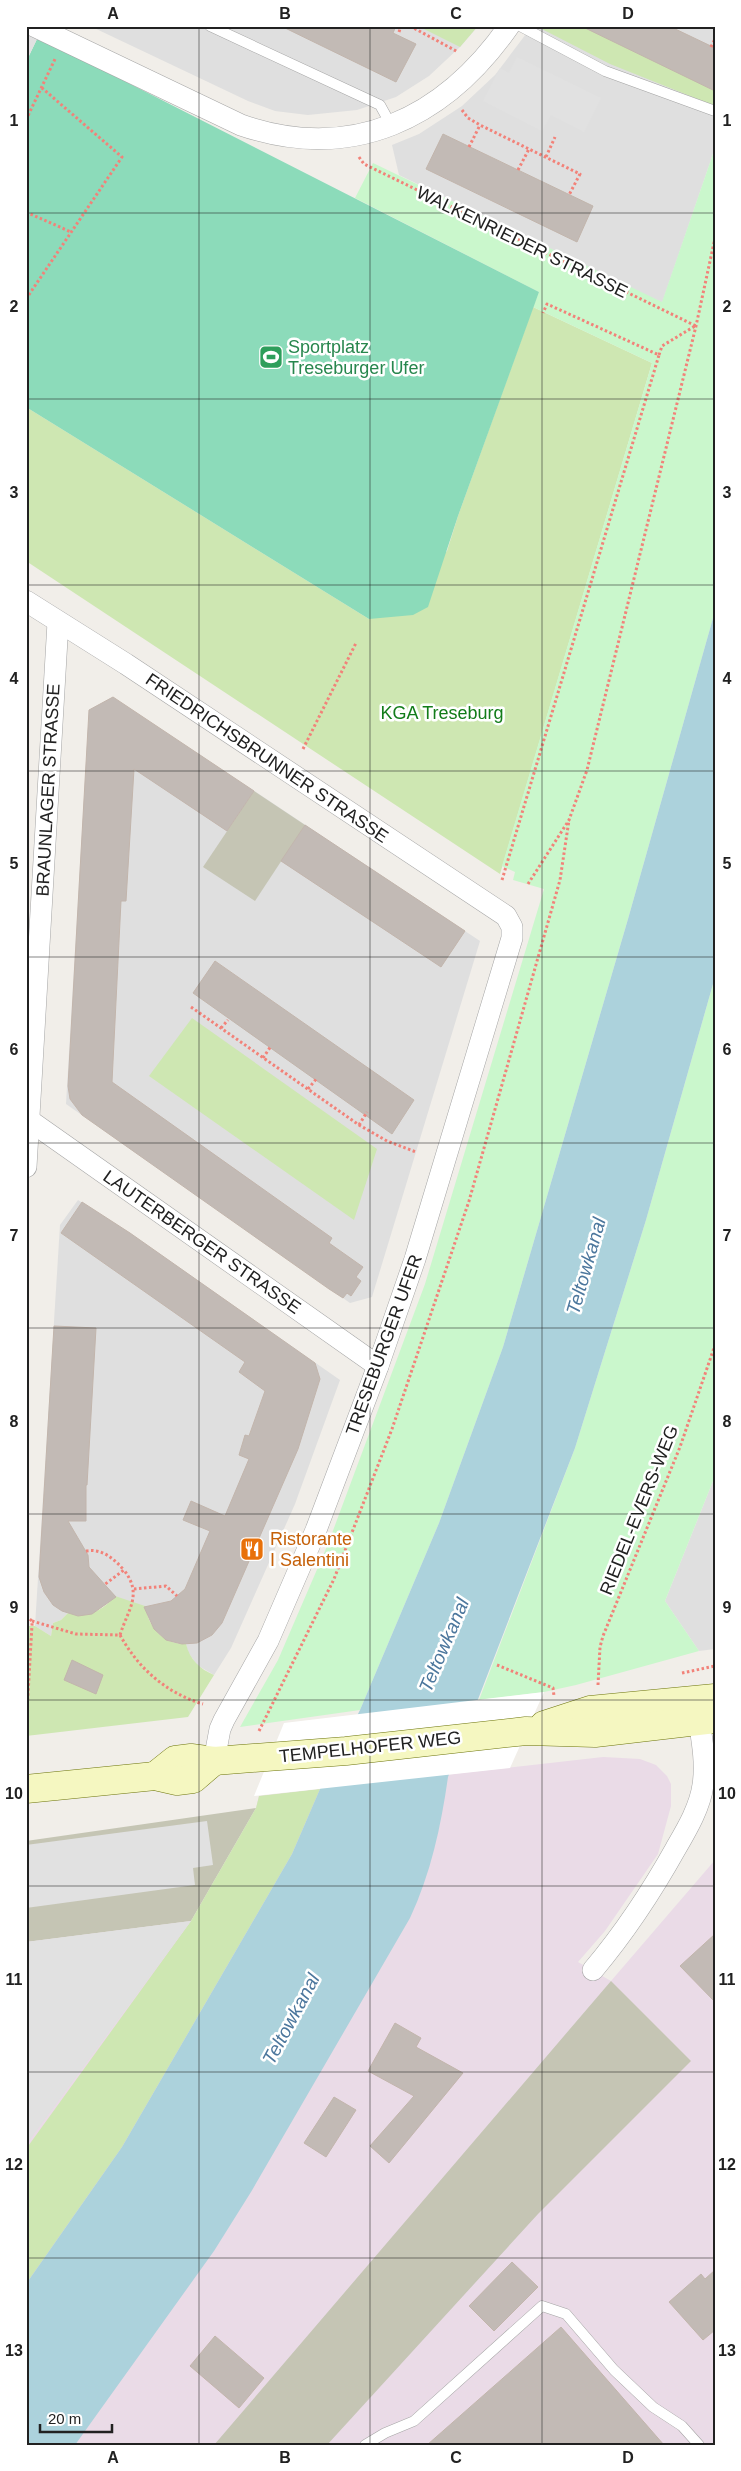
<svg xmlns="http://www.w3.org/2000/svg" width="741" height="2471" font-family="Arial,sans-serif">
  <rect width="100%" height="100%" fill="#f1eee9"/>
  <!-- residential -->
  <g fill="#dfdfdf">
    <path d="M90,26H478L460,47L429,76L396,97L357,110L308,115L275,111L248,101Z"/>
    <path d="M532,26H715V148L662,303L399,175L392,145L419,134L462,106L495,75Z"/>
    <path d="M113,697L480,941L372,1297L350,1303L66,1104L89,710Z"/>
    <path d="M78,1200L130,1233L340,1380L295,1504L231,1648L214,1675L197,1665L188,1652L186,1645L174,1643L159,1635L147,1614L110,1602L90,1614L68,1613L61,1620L53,1623L51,1636L35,1626L60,1225Z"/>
    <path d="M715,1476V1649L699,1651L665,1601Z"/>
  </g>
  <!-- industrial -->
  <path fill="#eadbe7" d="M603,1757L640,1759L656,1765L667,1776L671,1784V1806L658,1854L605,1931L578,1962L611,1981L715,1860V2445H26V1942L191,1921L256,1808L259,1796Z"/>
  <!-- construction -->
  <g fill="#c5c5b4">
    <path d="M254,791L305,825L255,901L203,867Z"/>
    <path d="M256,1808L191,1921L26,1942V1841Z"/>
    <path d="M611,1981L691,2061L538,2214L327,2445H214Z"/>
  </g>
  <!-- grass -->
  <g fill="#cee7b2">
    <path d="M418,26H478L460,47Z"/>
    <path d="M536,26H582L699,80V83L715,91V106L610,64Z"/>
    <path d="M533,307L652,363L500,874L26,561V407L369,619L447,551L458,516Z"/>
    <path d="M192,1018L377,1149L354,1220L149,1076Z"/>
    <path d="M115,1596L145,1606C149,1628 163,1644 186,1644C190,1660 200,1669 214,1675L188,1717L26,1736V1626H35L51,1636L53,1623L61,1620L68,1613C87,1618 103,1611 115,1596Z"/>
    <path d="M320,1789L292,1854L122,2147L26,2284V2149L191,1921L256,1808L259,1796Z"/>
  </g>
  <!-- park -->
  <g fill="#caf7cc">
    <path d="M715,148V611L628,919L503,1347L439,1523L360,1710L240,1727L278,1660L328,1544L425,1284L544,889L513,880L515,872L502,866L652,363L533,307L539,292L355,198L373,163L662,302Z"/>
    <path d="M715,977V1476L665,1601L699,1651L576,1685L544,1692L479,1700L575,1448L646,1220Z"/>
  </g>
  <!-- pitch -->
  <path fill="#8cdbba" d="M38,37L539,292L458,516L428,607L413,615L369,619L26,407V62Z"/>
  <!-- parking -->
  <g fill="#e1e1e1">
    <path d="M26,32L38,37L26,62Z"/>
    <path d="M517,57L601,98L584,132L551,115L542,131L483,101L500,68L509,73Z"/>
    <path d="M207,1821L213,1865L193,1868L195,1885L26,1908V1845Z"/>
    <path d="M191,1921L26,2145V1942Z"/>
  </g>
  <!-- water -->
  <path fill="#acd2dc" d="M715,611V977L646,1220L575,1448L448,1777C441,1826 431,1873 410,1918L251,2192L214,2251L75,2445H26V2284L122,2147L292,1854L320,1789L360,1710L439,1523L503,1347L628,919Z"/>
  <!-- pier -->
  <path fill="#fff" d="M544,1692L510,1768L254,1796L284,1723Z"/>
  <!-- building -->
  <g fill="#c2bab5" stroke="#c2b5ac">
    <path d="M281,26H396L393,33L416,44L396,82Z"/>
    <path d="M581,26H669L715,48V91Z"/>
    <path d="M443,134L593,206L577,242L426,169Z"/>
    <path d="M113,697L254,791L227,831L134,769L126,901H121L112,1082L332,1238L329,1243L363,1267L356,1277L361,1281L351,1296L347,1293L343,1298L329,1289L82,1115L70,1099L68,1086L89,710Z"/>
    <path d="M305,825L465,931L441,967L281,861Z"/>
    <path d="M215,961L414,1100L392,1134L193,993Z"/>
    <path d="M82,1202L130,1233L315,1363L320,1379L298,1449L222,1623L212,1635L197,1643L182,1644L166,1640L154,1629L144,1607L171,1601L185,1589L210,1531L183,1520L191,1501L225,1516L249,1459L239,1455L245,1435L249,1436L265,1391L239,1372L245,1362L61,1233Z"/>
    <path d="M54,1326L96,1328L87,1485H86V1521H68L88,1555L89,1567L116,1597L92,1614L78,1616L62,1611L53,1605L44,1592L39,1577Z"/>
    <path d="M72,1660L103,1675L96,1694L64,1680Z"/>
    <path d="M715,1934V2002L680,1966Z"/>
    <path d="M395,2023L421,2038L416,2047L463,2073L389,2163L370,2146L414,2096L368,2071Z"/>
    <path d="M334,2097L356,2110L326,2157L304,2143Z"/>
    <path d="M512,2262L538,2287L494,2331L469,2306Z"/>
    <path d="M715,2270V2330L703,2340L669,2302L701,2274L705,2279Z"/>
    <path d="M561,2327L664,2445H427Z"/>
    <path d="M215,2336L264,2378L239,2408L190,2366Z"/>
  </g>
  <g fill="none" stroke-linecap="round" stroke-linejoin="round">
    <!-- lane casing -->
    <g stroke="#a5a5a5" stroke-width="11">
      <g id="lane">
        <path d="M210,26L380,105L391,125"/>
        <path d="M520,26L605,71L715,111"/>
        <path d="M365,2445L385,2433L414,2421L542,2306L566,2314L614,2370L653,2407L682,2426L699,2445"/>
      </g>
    </g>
    <!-- street casing -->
    <g stroke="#a5a5a5" stroke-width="22">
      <g id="street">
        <path d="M34,26L241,125C352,163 444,119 509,26"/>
        <path d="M26,601L126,664L506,916L512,927V938L415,1259L378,1366L316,1530L268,1641L224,1720L220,1729L214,1761"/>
        <path d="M26,1118L378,1366"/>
        <path d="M26,1167L58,622"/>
        <path d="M593,1970C625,1932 652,1891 676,1848C687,1829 700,1807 703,1785C707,1759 700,1731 697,1706"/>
      </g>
    </g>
    <!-- secondary casing -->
    <g stroke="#6d750c" stroke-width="29">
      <g id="secondary">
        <path d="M544,1725L590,1710L715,1698"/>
        <path d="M155,1776L175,1760L191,1758L214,1761L346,1751L526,1731L595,1733L715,1719"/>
        <path d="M26,1789L155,1776L177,1781L193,1779L214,1761"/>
      </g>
    </g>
    <!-- path -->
    <g stroke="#f28279" stroke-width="3" stroke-dasharray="2.5 2.5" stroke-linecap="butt">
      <path d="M410,26L458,52"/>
      <path d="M673,28V26"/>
      <path d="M399,32L401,26"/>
      <path d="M711,47L715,39"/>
      <path d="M462,110L468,118L480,125L580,174L569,195"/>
      <path d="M26,120L55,59"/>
      <path d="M469,147L480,125"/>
      <path d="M359,157L364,164L696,326"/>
      <path d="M546,157L555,137"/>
      <path d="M518,170L529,149"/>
      <path d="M26,212L71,232"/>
      <path d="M26,299L122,157L42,88"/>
      <path d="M659,355L662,346L695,326"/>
      <path d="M303,749L356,643"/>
      <path d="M502,880L659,355L547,304L543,313"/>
      <path d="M528,884L569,820L587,770L696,326L715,238"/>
      <path d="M191,1007L359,1125L387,1141L416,1152"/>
      <path d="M221,1028L228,1020"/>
      <path d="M263,1058L271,1046"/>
      <path d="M308,1089L317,1078"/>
      <path d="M359,1125L367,1112"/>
      <path d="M86,1551C102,1548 114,1559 124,1570"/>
      <path d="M134,1589L166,1586L177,1596"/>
      <path d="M26,1616L32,1621V1625L26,1729"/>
      <path d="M32,1621L76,1634L120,1635C128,1609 143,1595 124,1570L104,1585"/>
      <path d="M120,1635C138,1668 166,1693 203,1704"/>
      <path d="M497,1665L553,1688L554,1696"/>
      <path d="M682,1673L715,1666"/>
      <path d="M598,1685L600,1647L603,1636L680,1447L715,1345"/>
      <path d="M259,1731L334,1579L392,1429L469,1201L560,880L569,820"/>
    </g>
    <!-- lane -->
    <use href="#lane" stroke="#fff" stroke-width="10"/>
    <!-- street -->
    <use href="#street" stroke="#fff" stroke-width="21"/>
    <!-- secondary -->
    <use href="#secondary" stroke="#f5f7c1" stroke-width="28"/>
  </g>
  <!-- grid -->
  <path fill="none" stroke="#212121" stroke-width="1" stroke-opacity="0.55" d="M199,26V2445M370,26V2445M542,26V2445M26,213H715M26,399H715M26,585H715M26,771H715M26,957H715M26,1143H715M26,1328H715M26,1514H715M26,1700H715M26,1886H715M26,2072H715M26,2258H715"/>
  <!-- icons -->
  <defs>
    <g id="stadium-square" transform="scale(1.25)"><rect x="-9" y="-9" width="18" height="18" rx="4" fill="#2e9e5b" stroke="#fff"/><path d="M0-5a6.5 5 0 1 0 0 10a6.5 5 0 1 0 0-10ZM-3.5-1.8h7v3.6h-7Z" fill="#fff"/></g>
    <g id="restaurant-square" transform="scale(1.25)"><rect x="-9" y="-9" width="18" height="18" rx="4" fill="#e8710a" stroke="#fff"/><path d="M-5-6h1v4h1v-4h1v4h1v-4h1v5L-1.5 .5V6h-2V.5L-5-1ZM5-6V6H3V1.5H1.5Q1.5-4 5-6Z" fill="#fff"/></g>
  </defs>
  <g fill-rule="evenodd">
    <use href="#stadium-square" x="271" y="357"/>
    <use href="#restaurant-square" x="252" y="1549"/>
  </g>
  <g text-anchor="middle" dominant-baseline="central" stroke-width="5" stroke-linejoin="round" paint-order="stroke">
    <!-- street labels -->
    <g font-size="18" fill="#212121" stroke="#fff">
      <text transform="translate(522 242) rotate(26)">WALKENRIEDER STRASSE</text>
      <text transform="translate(267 758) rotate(34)">FRIEDRICHSBRUNNER STRASSE</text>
      <text transform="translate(48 790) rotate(-87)">BRAUNLAGER STRASSE</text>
      <text transform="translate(202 1242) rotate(35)">LAUTERBERGER STRASSE</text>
      <text transform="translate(384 1345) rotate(-70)">TRESEBURGER UFER</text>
      <text transform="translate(639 1510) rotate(-68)">RIEDEL-EVERS-WEG</text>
      <text transform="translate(370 1747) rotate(-6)">TEMPELHOFER WEG</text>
    </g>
    <!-- leisure labels -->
    <g font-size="18" fill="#27864d" stroke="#fff" text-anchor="start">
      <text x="288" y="347">Sportplatz<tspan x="288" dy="21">Treseburger Ufer</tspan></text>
    </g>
    <!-- park labels -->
    <g font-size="18" fill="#127c19" stroke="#fff">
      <text x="442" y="713">KGA Treseburg</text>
    </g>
    <!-- food labels -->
    <g font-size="18" fill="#c56008" stroke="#fff" text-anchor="start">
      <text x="270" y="1539">Ristorante<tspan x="270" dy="21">I Salentini</tspan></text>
    </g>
    <!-- water labels -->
    <g font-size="19" font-style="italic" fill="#4c779d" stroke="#fff">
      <text transform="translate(586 1266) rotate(-74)">Teltowkanal</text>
      <text transform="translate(444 1645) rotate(-67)">Teltowkanal</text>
      <text transform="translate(291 2019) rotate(-62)">Teltowkanal</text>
    </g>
  </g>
  <!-- border -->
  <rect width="741" height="2471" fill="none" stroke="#ffffff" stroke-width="55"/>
  <!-- scale -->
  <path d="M40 2424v8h72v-8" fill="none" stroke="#212121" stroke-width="2.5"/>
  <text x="48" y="2424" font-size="15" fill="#212121" stroke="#ffffff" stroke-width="4" paint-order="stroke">20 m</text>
  <rect x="28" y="28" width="686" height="2416" fill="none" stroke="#212121" stroke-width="2"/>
  <g font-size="16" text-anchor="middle" font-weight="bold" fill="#212121">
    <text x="113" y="19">A</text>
    <text x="285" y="19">B</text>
    <text x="456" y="19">C</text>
    <text x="628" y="19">D</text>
    <text x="14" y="126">1</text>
    <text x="727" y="126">1</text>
    <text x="14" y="312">2</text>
    <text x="727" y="312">2</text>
    <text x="14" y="498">3</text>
    <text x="727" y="498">3</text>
    <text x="14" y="684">4</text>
    <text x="727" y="684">4</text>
    <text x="14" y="869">5</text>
    <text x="727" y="869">5</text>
    <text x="14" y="1055">6</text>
    <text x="727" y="1055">6</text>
    <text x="14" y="1241">7</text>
    <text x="727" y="1241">7</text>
    <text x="14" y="1427">8</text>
    <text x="727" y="1427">8</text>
    <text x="14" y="1613">9</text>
    <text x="727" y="1613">9</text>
    <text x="14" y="1799">10</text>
    <text x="727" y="1799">10</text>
    <text x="14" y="1985">11</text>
    <text x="727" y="1985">11</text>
    <text x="14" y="2170">12</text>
    <text x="727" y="2170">12</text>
    <text x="14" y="2356">13</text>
    <text x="727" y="2356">13</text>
    <text x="113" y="2463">A</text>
    <text x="285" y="2463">B</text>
    <text x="456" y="2463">C</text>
    <text x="628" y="2463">D</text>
  </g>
</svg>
